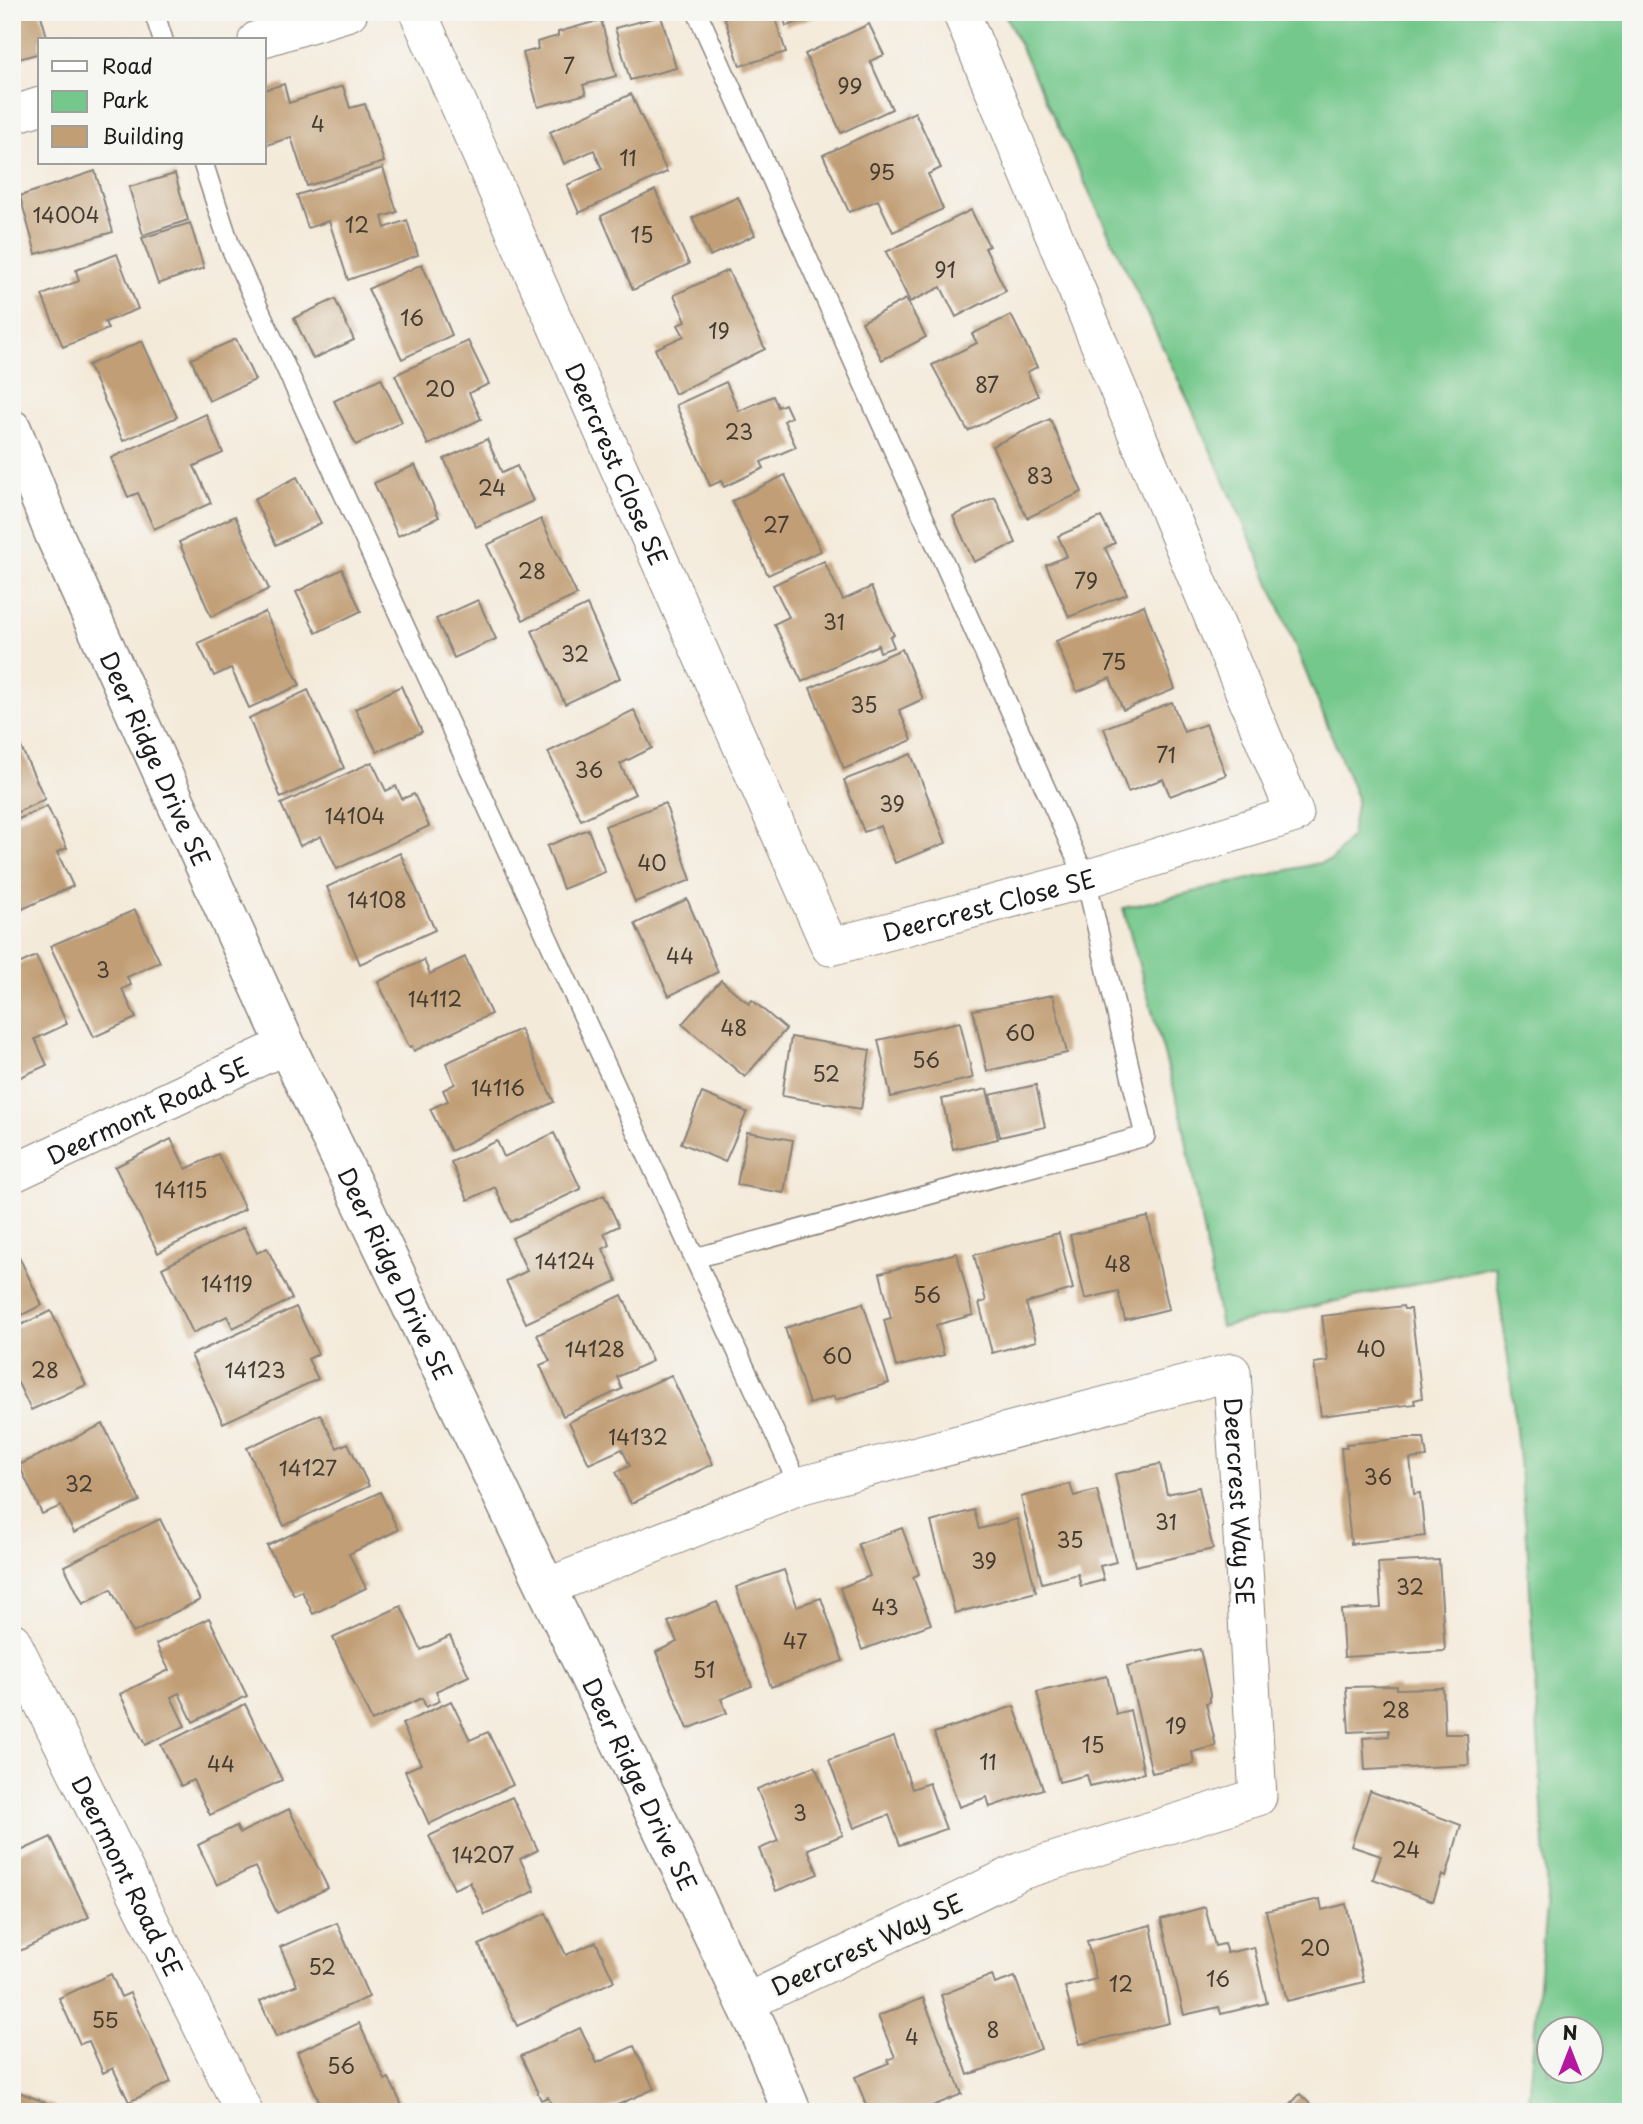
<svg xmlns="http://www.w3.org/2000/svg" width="1643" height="2124" font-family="'Playpen Sans',sans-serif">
  <rect width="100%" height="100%" fill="#f6f6f2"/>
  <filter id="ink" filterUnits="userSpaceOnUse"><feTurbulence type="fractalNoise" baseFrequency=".0143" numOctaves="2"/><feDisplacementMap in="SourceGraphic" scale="14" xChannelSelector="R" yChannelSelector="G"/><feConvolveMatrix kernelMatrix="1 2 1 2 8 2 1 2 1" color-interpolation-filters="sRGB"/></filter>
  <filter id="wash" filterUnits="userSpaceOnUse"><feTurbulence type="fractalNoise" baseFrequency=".00686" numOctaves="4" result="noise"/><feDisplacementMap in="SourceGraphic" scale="28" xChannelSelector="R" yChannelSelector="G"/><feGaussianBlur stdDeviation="1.57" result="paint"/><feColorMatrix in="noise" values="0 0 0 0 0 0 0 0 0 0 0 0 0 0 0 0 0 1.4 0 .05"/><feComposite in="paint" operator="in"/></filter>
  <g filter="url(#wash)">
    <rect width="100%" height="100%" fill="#f4eada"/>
    <!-- green -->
    <path fill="#74c88c" stroke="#487254" stroke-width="2" fill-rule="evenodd" d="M1004,12H1631V2112H1527L1547,1897L1527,1539L1510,1372L1495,1266L1221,1327L1182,1118L1123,908L1332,860L1351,836L1357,798L1264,569L1192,409ZM1548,2030H1590V2072H1548Z"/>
    <g id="blocks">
      <!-- building -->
      <g fill="#c19e74">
        <path d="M12,12H40L48,40H40V53L12,61Z"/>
        <path d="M736,12H773L786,52L740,66L724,16Z"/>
        <path d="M782,12H829V13L786,26Z"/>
        <path d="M661,16L676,68L630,80L615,28Z"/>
        <path d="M601,20L616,76L583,85L586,94L538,107L523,53L538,49L537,42L558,36V32Z"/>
        <path d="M869,24L884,55L870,61L892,109L841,133L805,54Z"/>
        <path d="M284,84L289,103L343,86L350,108L365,104L384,162L307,186L291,137L264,146V90Z"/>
        <path d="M631,94L667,172L579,213L567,185L602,169L594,150L564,164L550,132Z"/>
        <path d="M915,112L941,168L928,174L943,209L893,232L878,200L849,212L823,155Z"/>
        <path d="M383,168L397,212L382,217L385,228L407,220L418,255L348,280L329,221L308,228L297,195Z"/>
        <path d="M95,171L113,232L36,254L20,196Z"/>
        <path d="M175,174L188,220L143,235L129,187Z"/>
        <path d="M655,190L689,264L633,290L601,216Z"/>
        <path d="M738,197L755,235L710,256L692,218Z"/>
        <path d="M971,210L989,246L985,248L1006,291L956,317L941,287L910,302L886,252Z"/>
        <path d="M190,223L204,268L158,284L142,238Z"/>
        <path d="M117,254L138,309L105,322L108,329L63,347L42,295L79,281L76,270Z"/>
        <path d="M422,264L452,335L402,359L368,289Z"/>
        <path d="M728,270L765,349L675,394L655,349L684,336L678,325L686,321L674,295Z"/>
        <path d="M335,299L354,340L313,359L294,318Z"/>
        <path d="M906,299L926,337L882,360L862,322Z"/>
        <path d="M1011,315L1037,367L1027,372L1038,396L968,431L932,365L977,343L972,334Z"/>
        <path d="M236,339L255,380L209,401L191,359Z"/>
        <path d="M142,341L177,417L123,441L88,365Z"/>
        <path d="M468,341L489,384L469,393L481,419L428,445L395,375Z"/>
        <path d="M381,378L402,422L356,445L334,401Z"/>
        <path d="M726,382L739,411L773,396L778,407L785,404L791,417L784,421L796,447L761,462L764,468L724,487L721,481L710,486L676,405Z"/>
        <path d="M206,414L223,453L194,466L211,503L154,529L138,493L128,497L111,458Z"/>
        <path d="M1050,419L1082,492L1027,518L992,446Z"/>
        <path d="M487,439L502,473L517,466L533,501L476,527L444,459Z"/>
        <path d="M415,465L439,517L398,536L374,483Z"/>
        <path d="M785,475L821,551L768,575L732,501Z"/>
        <path d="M297,477L321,523L276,545L254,499Z"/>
        <path d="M995,497L1016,543L974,562L953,516Z"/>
        <path d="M235,516L269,589L211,617L179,542Z"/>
        <path d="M1101,517L1115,543L1105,548L1127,594L1069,617L1046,565L1067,556L1058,536Z"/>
        <path d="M541,519L577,595L523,620L487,545Z"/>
        <path d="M824,561L843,600L871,587L894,635L890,637L894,647L880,652L878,645L802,682L774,624L789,617L773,585Z"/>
        <path d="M342,569L361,611L316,633L296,592Z"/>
        <path d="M478,600L496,639L454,658L436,619Z"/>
        <path d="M587,605L620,678L565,704L532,631Z"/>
        <path d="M1144,605L1175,689L1123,710L1110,678L1077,692L1056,641Z"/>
        <path d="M265,612L300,685L249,708L231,668L214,676L198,643Z"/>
        <path d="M902,649L923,699L899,710L912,740L844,769L810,688Z"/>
        <path d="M401,686L422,732L377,752L355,709Z"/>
        <path d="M308,690L344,768L281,798L249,718Z"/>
        <path d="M1172,702L1184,732L1206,724L1226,775L1170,796L1163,779L1128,792L1104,728Z"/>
        <path d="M634,710L652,748L620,764L635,794L581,820L548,752Z"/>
        <path d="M12,728L45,799L12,815Z"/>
        <path d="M911,754L946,843L895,863L880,826L864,832L844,780Z"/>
        <path d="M372,762L386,791L396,786L402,799L414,794L429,826L337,869L321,836L300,846L281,804Z"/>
        <path d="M665,803L691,880L635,902L605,826Z"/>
        <path d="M47,806L67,848L57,852L73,886L18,911L12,899V822Z"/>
        <path d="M588,829L605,872L563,889L547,846Z"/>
        <path d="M400,853L435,930L360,964L327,887Z"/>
        <path d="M687,899L718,972L669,996L635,924Z"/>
        <path d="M135,910L160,962L127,977L131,985L122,989L136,1018L94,1037L50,946Z"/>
        <path d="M36,956L67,1024L35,1039L47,1065L12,1081V967Z"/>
        <path d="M465,957L491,1014L414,1051L412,1046L409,1047L378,982L424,960L430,974Z"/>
        <path d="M721,980L749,1004L752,1000L786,1029L745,1077L682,1024Z"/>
        <path d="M1053,995L1067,1053L987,1071L973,1010Z"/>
        <path d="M960,1022L973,1078L891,1097L878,1040Z"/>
        <path d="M520,1029L554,1102L451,1151L430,1109L448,1101L443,1090L455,1084L446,1063Z"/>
        <path d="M791,1037L870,1050L861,1109L782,1096Z"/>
        <path d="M1036,1085L1045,1127L1000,1137L990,1095Z"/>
        <path d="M987,1089L998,1139L953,1149L942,1099Z"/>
        <path d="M702,1093L747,1112L725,1162L681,1143Z"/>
        <path d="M747,1132L793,1140L784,1193L737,1185Z"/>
        <path d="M554,1133L581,1189L511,1222L495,1187L468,1200L451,1162L497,1141L504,1157Z"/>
        <path d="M171,1139L186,1169L218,1154L245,1209L158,1253L115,1167Z"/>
        <path d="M604,1195L619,1226L604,1233L610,1245L603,1249L617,1281L526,1323L506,1281L527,1271L512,1238Z"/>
        <path d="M1148,1217L1169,1309L1125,1320L1118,1291L1085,1299L1070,1235Z"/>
        <path d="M244,1227L257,1253L267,1248L292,1299L233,1328L227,1316L193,1333L162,1268Z"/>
        <path d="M1059,1233L1073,1289L1026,1303L1036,1341L992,1353L979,1303L986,1301L974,1255Z"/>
        <path d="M12,1242L42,1305L12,1320Z"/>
        <path d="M957,1253L973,1315L936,1325L944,1355L896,1367L884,1320L891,1318L880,1273Z"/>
        <path d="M622,1295L652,1361L617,1377L622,1389L563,1416L540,1365L550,1361L537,1335Z"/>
        <path d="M863,1303L889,1383L835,1400L834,1396L809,1404L785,1328Z"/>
        <path d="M1403,1306L1404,1309H1411L1422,1398L1414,1400L1415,1404L1321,1416L1314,1363L1328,1361L1322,1316Z"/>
        <path d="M296,1307L318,1354L308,1359L318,1379L223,1423L191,1355Z"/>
        <path d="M51,1311L86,1385L31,1410L18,1383L14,1385L12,1381V1329Z"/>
        <path d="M671,1375L713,1464L631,1504L616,1472L630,1466L622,1449L589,1464L569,1422Z"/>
        <path d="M320,1414L337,1448L348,1443L369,1486L284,1526L247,1448Z"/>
        <path d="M103,1424L140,1501L74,1533L61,1506L42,1514L19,1465Z"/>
        <path d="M1408,1438H1424L1427,1457L1410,1459L1414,1494L1420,1493L1425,1536L1351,1544L1341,1448H1347L1346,1444Z"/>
        <path d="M1160,1464L1167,1494L1199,1487L1213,1549L1135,1566L1115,1474Z"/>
        <path d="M1070,1484L1074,1496L1097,1490L1116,1562L1100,1566L1104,1580L1081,1586L1078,1574L1042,1583L1021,1497Z"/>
        <path d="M380,1492L398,1530L349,1554L366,1588L313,1614L302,1591L294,1595L267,1546Z"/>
        <path d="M974,1510L979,1529L1017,1519L1036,1592L955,1613L931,1522Z"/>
        <path d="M160,1519L200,1600L133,1633L111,1589L83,1604L64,1566Z"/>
        <path d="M902,1528L919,1574L913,1577L931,1624L862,1650L840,1588L870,1576L858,1544Z"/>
        <path d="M1439,1560L1445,1651L1344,1657L1341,1610L1381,1608L1378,1563Z"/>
        <path d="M784,1570L797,1606L821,1598L843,1661L771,1687L736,1587Z"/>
        <path d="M717,1602L752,1686L721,1699L727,1713L688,1729L656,1652L677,1642L668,1622Z"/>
        <path d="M401,1606L421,1650L450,1636L469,1676L436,1691L440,1701L426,1707L422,1698L372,1721L333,1638Z"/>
        <path d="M209,1618L247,1696L193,1722L179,1693L171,1697L185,1726L145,1745L120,1694L169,1670L156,1644Z"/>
        <path d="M1200,1649L1210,1694V1702L1206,1703L1216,1746L1192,1752L1194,1764L1152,1773L1127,1666Z"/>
        <path d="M1107,1676L1116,1714L1130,1710L1144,1773L1090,1786L1087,1775L1059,1782L1037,1692Z"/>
        <path d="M1397,1686V1689L1443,1688L1445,1734H1467L1469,1765L1365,1770L1363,1738L1389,1736V1730L1349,1732L1346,1687Z"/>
        <path d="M451,1701L470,1740L488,1732L513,1785L429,1824L405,1771L421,1764L402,1724Z"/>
        <path d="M245,1704L282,1780L210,1815L193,1780L181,1786L161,1745Z"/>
        <path d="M1014,1706L1043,1789L990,1807L987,1797L959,1807L934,1733Z"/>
        <path d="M894,1737L912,1789L929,1783L946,1829L900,1845L889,1815L854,1828L829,1760Z"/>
        <path d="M815,1766L843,1835L808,1849L818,1874L776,1891L759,1849L778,1841L757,1789Z"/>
        <path d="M1370,1791L1461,1825L1446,1877L1442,1875L1433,1901L1373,1879L1381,1856L1351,1846Z"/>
        <path d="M512,1797L538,1850L520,1859L535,1891L485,1915L470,1882L454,1889L429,1836Z"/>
        <path d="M289,1809L328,1888L277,1913L255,1867L217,1885L198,1845L236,1826L240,1833Z"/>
        <path d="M51,1837L89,1917L20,1951L12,1935V1855Z"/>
        <path d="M1320,1899L1322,1910L1346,1904L1364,1982L1287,2001L1266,1911Z"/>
        <path d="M1205,1907L1215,1946L1224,1944L1227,1953L1254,1947L1267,2003L1221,2014L1219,2007L1184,2015L1161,1919Z"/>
        <path d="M546,1913L566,1955L596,1942L614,1981L517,2026L479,1945Z"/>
        <path d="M337,1923L369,1997L276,2037L260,2001L297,1985L280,1947Z"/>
        <path d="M1151,1925L1169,2023L1080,2044L1065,1987L1096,1979L1087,1941Z"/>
        <path d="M111,1974L121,1997L130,1993L171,2082L129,2102L113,2068L103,2073L89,2041L80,2044L59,1998Z"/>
        <path d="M992,1975L995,1984L1015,1977L1041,2049L968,2075L941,1995Z"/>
        <path d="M923,1998L962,2094L918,2112H869L855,2077L889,2063L888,2060L895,2057L878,2016Z"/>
        <path d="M359,2023L385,2080L389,2078L405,2112H324L297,2052Z"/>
        <path d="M580,2028L597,2063L634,2046L654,2089L601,2112H555L548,2097L541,2100L521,2056Z"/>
        <path d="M12,2089L56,2107L54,2112H12Z"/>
        <path d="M1300,2094L1318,2112H1283Z"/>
      </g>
    </g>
  </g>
  <g filter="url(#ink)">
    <use href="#blocks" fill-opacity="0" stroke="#88837b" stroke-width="2"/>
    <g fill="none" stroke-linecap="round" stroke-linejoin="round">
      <!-- lane casing -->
      <g stroke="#88837b" stroke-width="22">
        <g id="lane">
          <path d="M154,12L163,40"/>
          <path d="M203,163L230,246L799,1486"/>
          <path d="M695,1258L1145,1136L1086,879L697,12"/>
        </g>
      </g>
      <!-- street casing -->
      <g stroke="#88837b" stroke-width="39">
        <g id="street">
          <path id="s1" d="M418,12L830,947L1086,879L1295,814L961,12"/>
          <path d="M257,40L349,12"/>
          <path d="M12,115L40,106"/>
          <path id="s2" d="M12,1174L286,1045"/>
          <path id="s3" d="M547,1587L799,1486L1232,1372L1258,1797L1021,1871L745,2003"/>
          <path id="s4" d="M12,1641L244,2112"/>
        </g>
      </g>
      <!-- secondary casing -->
      <g stroke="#88837b" stroke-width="41">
        <g id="secondary">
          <path id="s5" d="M12,429L54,534L286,1045L758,2029L792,2112"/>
        </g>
      </g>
      <!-- lane -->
      <use href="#lane" stroke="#fff" stroke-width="19"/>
      <!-- street -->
      <use href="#street" stroke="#fff" stroke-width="37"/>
      <!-- secondary -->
      <use href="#secondary" stroke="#fff" stroke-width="38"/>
    </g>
  </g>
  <g text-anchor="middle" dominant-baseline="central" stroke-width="5" stroke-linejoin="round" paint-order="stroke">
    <!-- number labels -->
    <g font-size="21" fill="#453c32">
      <text x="569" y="65">7</text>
      <text x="850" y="85">99</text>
      <text x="318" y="123">4</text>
      <text x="628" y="157">11</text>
      <text x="882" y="171">95</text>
      <text x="66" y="214">14004</text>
      <text x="357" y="224">12</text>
      <text x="642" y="234">15</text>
      <text x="945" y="269">91</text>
      <text x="412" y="317">16</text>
      <text x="719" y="330">19</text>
      <text x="987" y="384">87</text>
      <text x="440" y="388">20</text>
      <text x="739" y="431">23</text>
      <text x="1040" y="475">83</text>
      <text x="492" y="487">24</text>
      <text x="776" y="524">27</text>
      <text x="532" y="570">28</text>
      <text x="1086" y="580">79</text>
      <text x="834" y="621">31</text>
      <text x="575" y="653">32</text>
      <text x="1114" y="661">75</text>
      <text x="864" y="704">35</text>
      <text x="1166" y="754">71</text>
      <text x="589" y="769">36</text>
      <text x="892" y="803">39</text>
      <text x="355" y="815">14104</text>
      <text x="652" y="862">40</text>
      <text x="377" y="899">14108</text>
      <text x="680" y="955">44</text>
      <text x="103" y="969">3</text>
      <text x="435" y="998">14112</text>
      <text x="734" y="1027">48</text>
      <text x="1020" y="1032">60</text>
      <text x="926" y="1059">56</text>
      <text x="826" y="1073">52</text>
      <text x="498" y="1087">14116</text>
      <text x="181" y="1189">14115</text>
      <text x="565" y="1260">14124</text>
      <text x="1118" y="1263">48</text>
      <text x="227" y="1283">14119</text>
      <text x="927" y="1294">56</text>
      <text x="595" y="1348">14128</text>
      <text x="1371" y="1348">40</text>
      <text x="837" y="1355">60</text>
      <text x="45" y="1369">28</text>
      <text x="255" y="1369">14123</text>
      <text x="638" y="1436">14132</text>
      <text x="308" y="1467">14127</text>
      <text x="1378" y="1476">36</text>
      <text x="79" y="1483">32</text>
      <text x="1166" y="1521">31</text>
      <text x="1070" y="1539">35</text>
      <text x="984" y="1560">39</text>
      <text x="1410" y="1586">32</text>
      <text x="885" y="1606">43</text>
      <text x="795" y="1640">47</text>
      <text x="704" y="1669">51</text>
      <text x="1396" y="1709">28</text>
      <text x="1176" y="1725">19</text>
      <text x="1093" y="1744">15</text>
      <text x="988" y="1761">11</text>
      <text x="221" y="1763">44</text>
      <text x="800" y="1812">3</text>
      <text x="1406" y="1849">24</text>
      <text x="483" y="1854">14207</text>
      <text x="1315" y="1947">20</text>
      <text x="322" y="1966">52</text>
      <text x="1218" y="1978">16</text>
      <text x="1121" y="1983">12</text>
      <text x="105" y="2019">55</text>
      <text x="993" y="2029">8</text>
      <text x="912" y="2036">4</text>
      <text x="341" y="2065">56</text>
    </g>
    <!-- street labels -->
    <g font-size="24" fill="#1c1c1c" stroke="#f6f6f2">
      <text stroke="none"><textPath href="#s1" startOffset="494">Deercrest Close SE</textPath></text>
      <text stroke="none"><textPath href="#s5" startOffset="360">Deer Ridge Drive SE</textPath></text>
      <text stroke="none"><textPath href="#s1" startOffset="1186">Deercrest Close SE</textPath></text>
      <text stroke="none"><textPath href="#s2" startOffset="150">Deermont Road SE</textPath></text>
      <text stroke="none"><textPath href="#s5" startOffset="928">Deer Ridge Drive SE</textPath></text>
      <text stroke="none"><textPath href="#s3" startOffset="849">Deercrest Way SE</textPath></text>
      <text stroke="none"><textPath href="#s5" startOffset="1494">Deer Ridge Drive SE</textPath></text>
      <text stroke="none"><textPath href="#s4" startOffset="262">Deermont Road SE</textPath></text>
      <text transform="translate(867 1944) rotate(-25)">Deercrest Way SE</text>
    </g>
  </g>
  <!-- margin -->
  <rect width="1643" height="2124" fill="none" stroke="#f6f6f2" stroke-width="42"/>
  <!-- legend -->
  <rect x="38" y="38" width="228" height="126" fill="#f6f6f2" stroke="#9f9f9c" stroke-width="2"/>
  <rect x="52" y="61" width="35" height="10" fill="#ffffff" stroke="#9f9f9c" stroke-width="2"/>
  <text x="102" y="74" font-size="21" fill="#1c1c1c">Road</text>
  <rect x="52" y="91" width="35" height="21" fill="#74c88c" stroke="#9f9f9c" stroke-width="2"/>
  <text x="102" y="108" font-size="21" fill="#1c1c1c">Park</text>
  <rect x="52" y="126" width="35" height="21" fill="#c19e74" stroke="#9f9f9c" stroke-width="2"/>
  <text x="102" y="144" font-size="21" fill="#1c1c1c">Building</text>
  <!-- north arrow -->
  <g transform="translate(1570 2050)"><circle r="33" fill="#f6f6f2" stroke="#9f9f9c" stroke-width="2"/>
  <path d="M0-5L12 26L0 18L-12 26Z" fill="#b5179e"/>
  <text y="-10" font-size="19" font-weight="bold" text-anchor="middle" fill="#1c1c1c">N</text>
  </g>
</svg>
